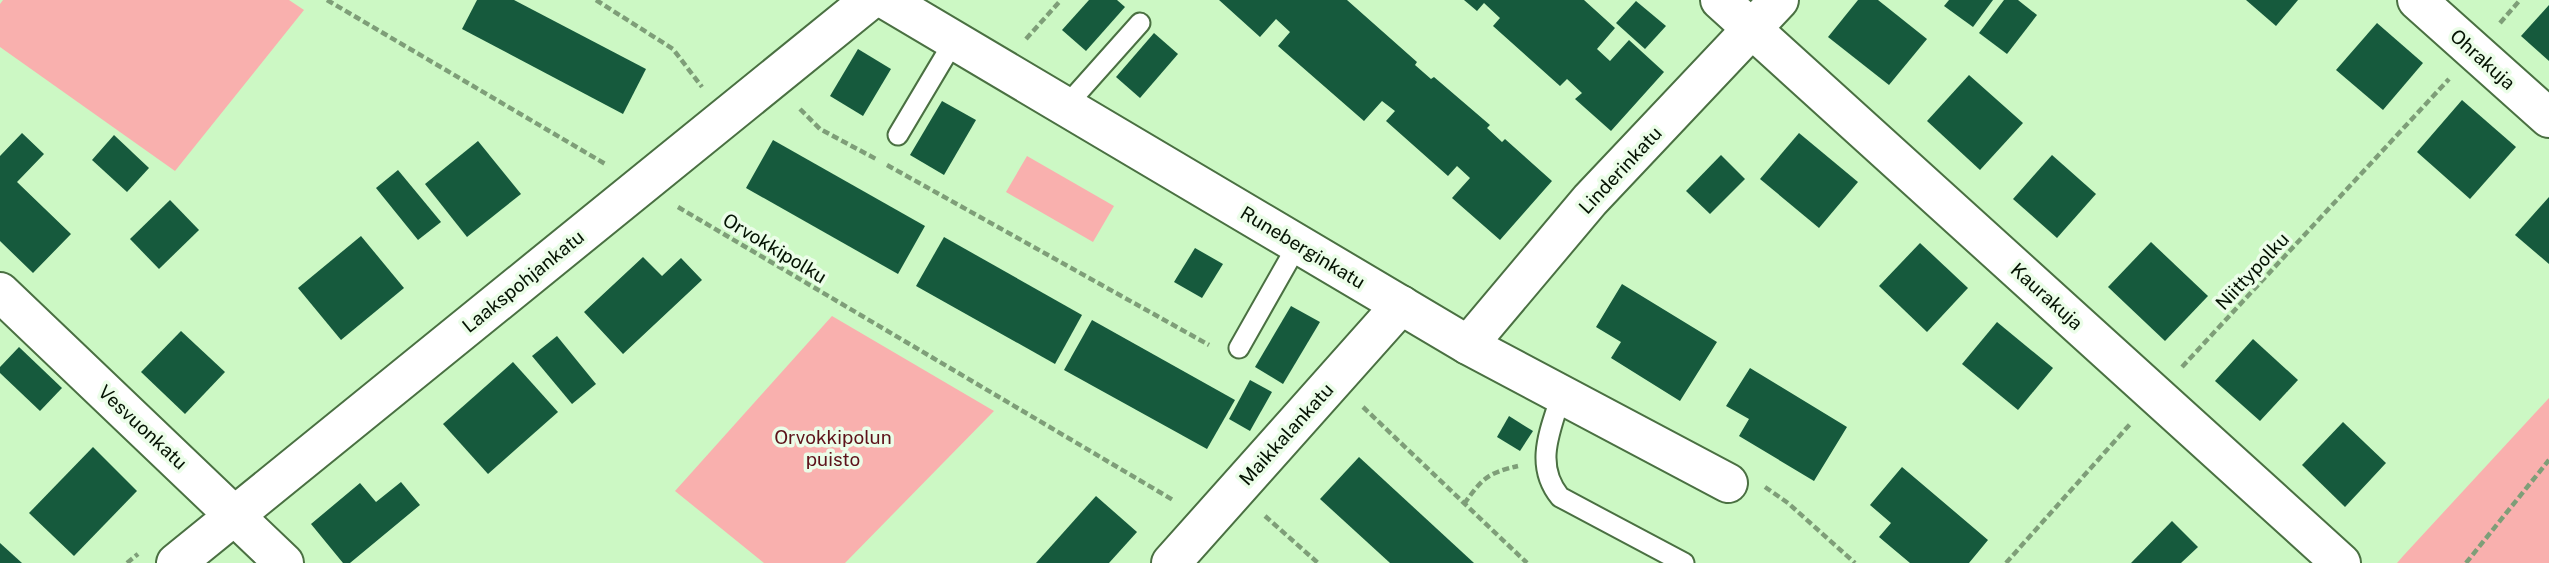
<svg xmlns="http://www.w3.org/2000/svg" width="2549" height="563" font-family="'Public Sans',sans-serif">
  <rect width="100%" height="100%" fill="#ccf8c4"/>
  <!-- green -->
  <g fill="#f9b0ae">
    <path d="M3,0H289L304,10L175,171L0,47V4Z"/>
    <path d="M1027,156L1114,206L1093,242L1006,192Z"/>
    <path d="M832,316L994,411L845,563H764L675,491Z"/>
    <path d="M2549,398V563H2397L2404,555Z"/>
  </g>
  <!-- building -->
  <g fill="#165a3d">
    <path d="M477,0H514L646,69L623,114L462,29Z"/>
    <path d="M1089,0H1117L1125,7L1086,51L1062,30Z"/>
    <path d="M1219,0H1347L1417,62L1415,65L1431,79L1434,77L1490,125L1487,128L1502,142L1505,139L1552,181L1500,240L1452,198L1470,178L1457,166L1448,176L1386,121L1395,111L1382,101L1364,121L1278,46L1290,32L1276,19L1260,37Z"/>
    <path d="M1464,0H1584L1615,28L1597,49L1610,61L1629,40L1664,72L1611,131L1575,99L1582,93L1567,79L1560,86L1493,26L1500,18L1484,3L1477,11Z"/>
    <path d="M1858,0H1878L1927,39L1889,85L1828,37Z"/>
    <path d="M1949,0H1993L1973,27L1944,6Z"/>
    <path d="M2004,0H2018L2037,15L2007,54L1979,33Z"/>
    <path d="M2246,0H2298L2276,26Z"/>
    <path d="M1636,1L1666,26L1645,49L1616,23Z"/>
    <path d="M2549,5V61L2521,36Z"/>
    <path d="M2377,23L2423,63L2383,110L2336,70Z"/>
    <path d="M1154,33L1178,54L1140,98L1116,77Z"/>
    <path d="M858,49L891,69L863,116L830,96Z"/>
    <path d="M1969,75L2023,123L1980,170L1927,121Z"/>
    <path d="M2462,100L2516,147L2470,199L2417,152Z"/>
    <path d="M942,101L976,120L944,175L910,155Z"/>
    <path d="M22,133L44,154L17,182L71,234L33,273L0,241V156Z"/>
    <path d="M1799,133L1858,182L1819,228L1760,179Z"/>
    <path d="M114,135L149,168L127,192L92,160Z"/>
    <path d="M773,140L925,226L898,274L746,188Z"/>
    <path d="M478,141L521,194L467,237L425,184Z"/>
    <path d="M1721,155L1745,179L1710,214L1686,191Z"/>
    <path d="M2052,155L2096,194L2057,238L2013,199Z"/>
    <path d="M398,170L441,222L418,240L376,188Z"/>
    <path d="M2549,197V264L2515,235Z"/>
    <path d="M170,200L199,230L159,269L130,239Z"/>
    <path d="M361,236L404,288L341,340L298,288Z"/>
    <path d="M944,237L1082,315L1055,364L916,286Z"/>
    <path d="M2151,242L2208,296L2165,341L2108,287Z"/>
    <path d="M1920,243L1968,288L1927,332L1879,286Z"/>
    <path d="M1195,248L1223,264L1202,298L1174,282Z"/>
    <path d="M643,257L662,276L681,258L702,280L623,354L584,312Z"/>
    <path d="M1622,284L1717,342L1680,401L1611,358L1621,342L1596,327Z"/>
    <path d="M1291,306L1320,322L1283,384L1255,367Z"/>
    <path d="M1092,320L1235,400L1207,449L1064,370Z"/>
    <path d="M1997,322L2053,368L2018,410L1962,364Z"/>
    <path d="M181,331L225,372L185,414L141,372Z"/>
    <path d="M557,336L596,384L572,404L532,356Z"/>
    <path d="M2253,339L2298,380L2260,421L2215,381Z"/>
    <path d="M19,347L62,388L40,411L0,373V367Z"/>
    <path d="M513,362L558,412L488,474L443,424Z"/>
    <path d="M1750,368L1847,427L1814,481L1739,436L1749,419L1726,406Z"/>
    <path d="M1250,380L1272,392L1250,431L1229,419Z"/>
    <path d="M1509,416L1533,431L1520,451L1497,437Z"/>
    <path d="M2343,422L2386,463L2345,507L2302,465Z"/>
    <path d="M93,447L137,491L74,556L29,513Z"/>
    <path d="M1359,457L1474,563H1390L1320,499Z"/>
    <path d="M1902,467L1988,540L1969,563H1910L1879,537L1891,523L1870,505Z"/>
    <path d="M401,482L420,505L350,563H343L311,524L360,483L376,502Z"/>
    <path d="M1096,496L1137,532L1109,563H1036Z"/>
    <path d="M2172,521L2198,547L2181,563H2131Z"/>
    <path d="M0,543L22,563H0Z"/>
  </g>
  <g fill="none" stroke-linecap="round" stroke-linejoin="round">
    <!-- service casing -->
    <g stroke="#4a7042" stroke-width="23">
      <g id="service">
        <path d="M1065,107L1140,23"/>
        <path d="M898,135L954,41"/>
        <path d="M1239,348L1298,244"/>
        <path d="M1561,396C1550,431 1534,465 1560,497L1684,563"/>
      </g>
    </g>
    <!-- minor casing -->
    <g stroke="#4a7042" stroke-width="42">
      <g id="minor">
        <path d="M886,0L1468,345L1728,483"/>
        <path d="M1720,0L2341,563"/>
        <path d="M2417,0L2549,118"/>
        <path d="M0,292L284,563"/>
        <path d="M1468,345L1590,200L1779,0"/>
        <path d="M1171,563L1401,305"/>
      </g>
    </g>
    <!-- tertiary casing -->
    <g stroke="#4a7042" stroke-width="42">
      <path id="tertiary" d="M176,563L870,0"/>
    </g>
    <!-- path -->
    <g stroke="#7e9e78" stroke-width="4.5" stroke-dasharray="7 3.5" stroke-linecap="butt">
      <path d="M327,0L607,165"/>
      <path d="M596,0L673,49L702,87"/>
      <path d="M2500,23L2520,0"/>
      <path d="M1026,39L1061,0"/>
      <path d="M800,109L820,129L876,159"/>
      <path d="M887,165L1209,345"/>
      <path d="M678,207L1173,500"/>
      <path d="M2182,367L2449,79"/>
      <path d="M1363,407L1527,563"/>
      <path d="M1765,487L1788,503L1855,563"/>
      <path d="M1464,504C1482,479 1487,473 1518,466"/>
      <path d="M1265,516L1318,563"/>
      <path d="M127,563L138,554"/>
      <path d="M2006,563L2131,423"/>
      <path d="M2466,563L2549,460"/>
    </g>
    <!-- service -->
    <use href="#service" stroke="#fff" stroke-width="19"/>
    <!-- minor -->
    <use href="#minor" stroke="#fff" stroke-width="38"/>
    <!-- tertiary -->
    <use href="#tertiary" stroke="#fff" stroke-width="38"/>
  </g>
  <g text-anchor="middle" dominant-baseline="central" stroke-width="7" stroke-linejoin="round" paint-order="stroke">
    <!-- street labels -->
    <g font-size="19" fill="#041202" stroke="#ebfde8">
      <text transform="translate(2483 59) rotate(42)">Ohrakuja</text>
      <text transform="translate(1620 170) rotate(-47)">Linderinkatu</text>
      <text transform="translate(1303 247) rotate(31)">Runeberginkatu</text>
      <text transform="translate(775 248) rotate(31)">Orvokkipolku</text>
      <text transform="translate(2252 271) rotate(-47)">Niittypolku</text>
      <text transform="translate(523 281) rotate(-39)">Laakspohjankatu</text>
      <text transform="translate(2047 296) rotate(42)">Kaurakuja</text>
      <text transform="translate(143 427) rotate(43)">Vesvuonkatu</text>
      <text transform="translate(1286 434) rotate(-48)">Maikkalankatu</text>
    </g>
    <!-- park labels -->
    <g font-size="19" fill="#5d121a" stroke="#ebfde8">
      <text x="833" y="437">Orvokkipolun<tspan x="833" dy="22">puisto</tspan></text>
    </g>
  </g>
</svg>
